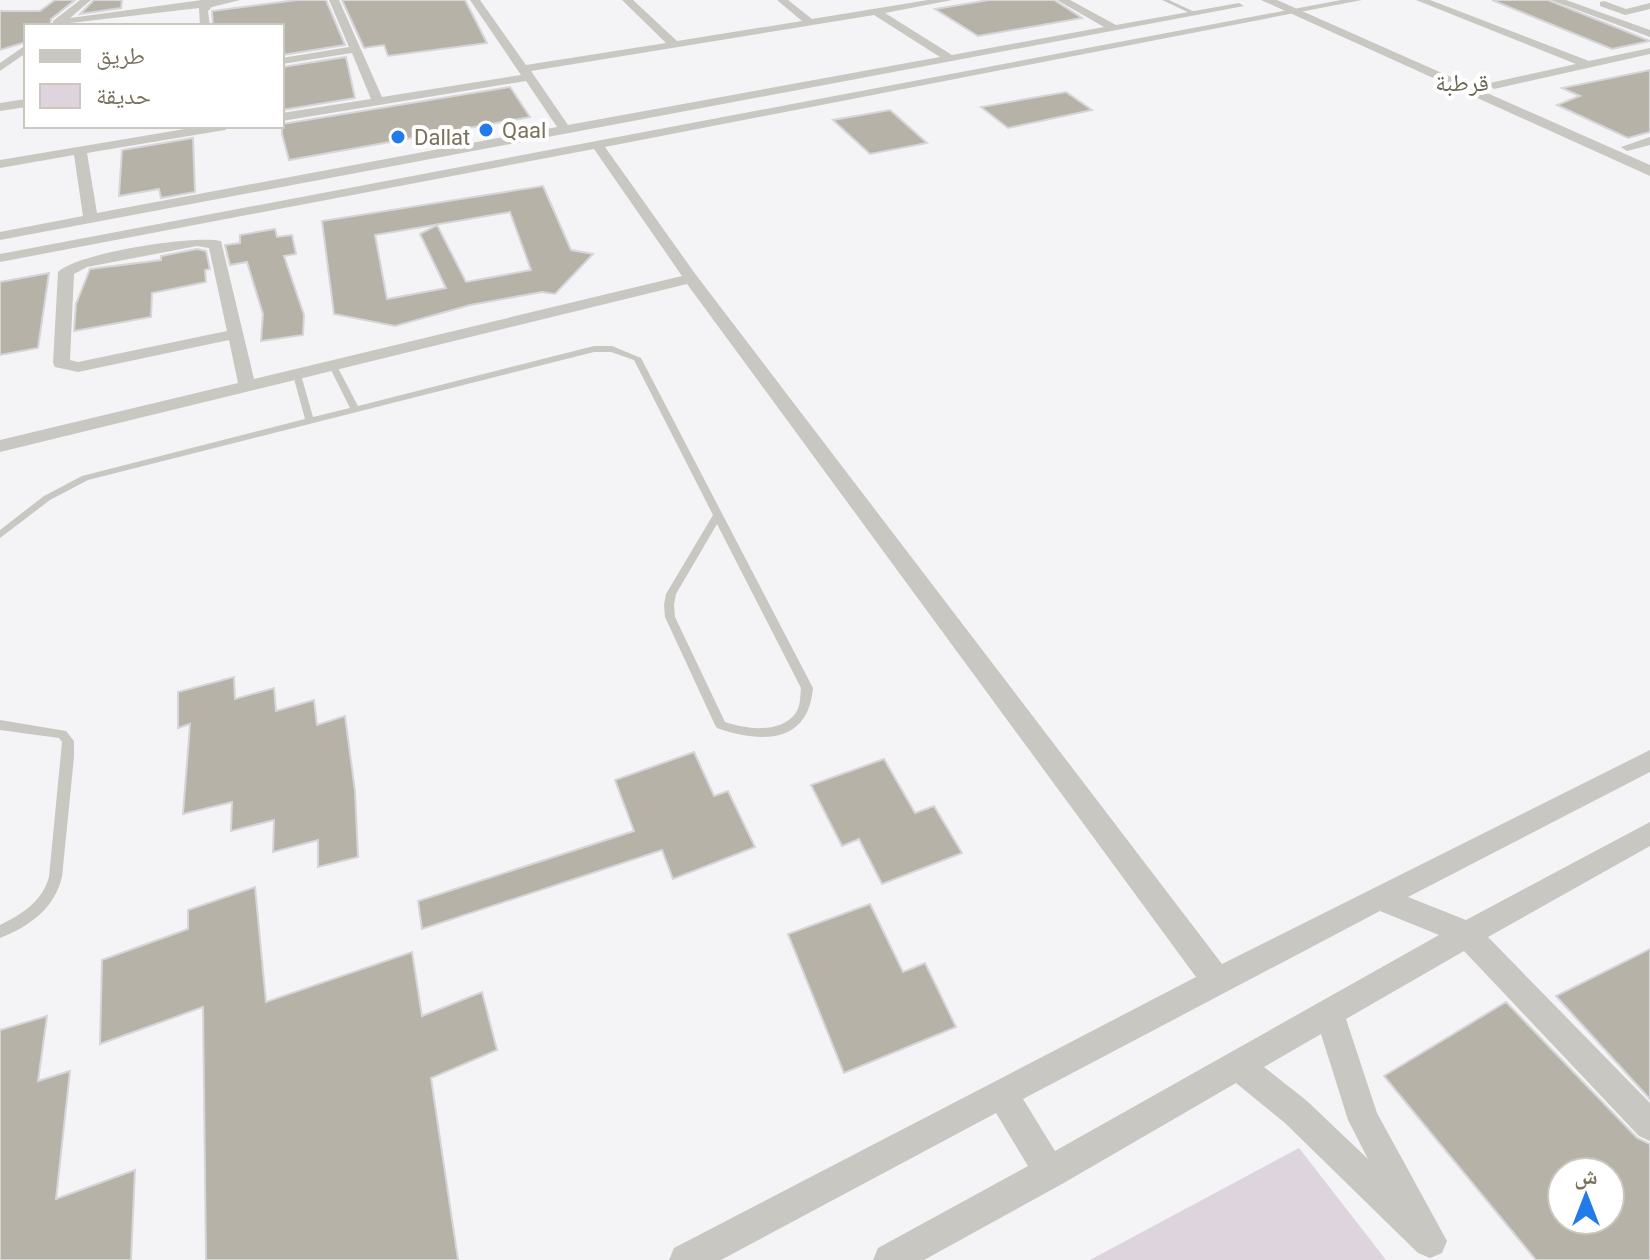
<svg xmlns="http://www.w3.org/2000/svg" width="1650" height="1260" font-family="Roboto,'Noto Naskh Arabic',sans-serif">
  <rect width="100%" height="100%" fill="#f4f3f6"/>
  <!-- green -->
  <path fill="#ddd4dd" d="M1299,1148L1386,1260H1090Z"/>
  <!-- building -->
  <g fill="#b7b2a8" stroke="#d6d5d8" stroke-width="2" fill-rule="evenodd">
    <path d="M55,0H75L51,19L50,26H26V42L0,50V11H40Z"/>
    <path d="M94,0H122L121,8L80,14Z"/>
    <path d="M297,0H326L345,45L282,55V26H213L212,11Z"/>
    <path d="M342,0H465L487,43L388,56L384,45L364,48Z"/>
    <path d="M989,0H1054L1082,18L978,36L935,9Z"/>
    <path d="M1492,0H1548L1650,41L1612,49Z"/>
    <path d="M346,57L355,98L282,110V67Z"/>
    <path d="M1650,70V132L1628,138L1557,105L1580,96L1562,88Z"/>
    <path d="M510,87L530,117L289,160L282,134V124Z"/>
    <path d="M1066,92L1092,110L1008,128L981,107Z"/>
    <path d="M890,110L927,143L870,154L833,120Z"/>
    <path d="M193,138L195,192L161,198L159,189L119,196L122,150Z"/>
    <path d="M543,186L571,250L593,254L555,294L542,292L470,305L395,326L334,314L322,221ZM510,212L531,270L466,282L437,225L420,234L446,288L387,299L375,235Z"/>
    <path d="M275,229L277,237L292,235L296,254L284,256L304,315L303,335L261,341L263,314L247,262L230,265L225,245L240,243V235Z"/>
    <path d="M197,249L206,251L210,269L205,270L206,282L152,293L151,317L74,331L76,304L90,269L161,260V256Z"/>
    <path d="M49,273L38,348L0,355V282Z"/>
    <path d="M234,677L235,699L274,688L276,711L314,700L317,725L345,716L355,791L358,857L318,867V840L273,852L274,820L231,831L232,802L183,814L190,724L178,728V692Z"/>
    <path d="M694,752L714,796L728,791L755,847L673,879L662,850L422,929L418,901L634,831L615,780Z"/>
    <path d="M884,759L915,813L934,806L962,853L882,884L859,839L842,846L811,785Z"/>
    <path d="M255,887L266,1002L412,952L422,1016L482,992L497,1050L431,1078L458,1260H206L203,1007L100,1044L102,960L188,929V910Z"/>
    <path d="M870,904L903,972L925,963L956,1027L844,1073L788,934Z"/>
    <path d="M1650,949V1099L1556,996Z"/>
    <path d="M1506,1002L1637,1138L1650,1144V1260H1536L1384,1076ZM1562,1172H1610V1220H1562Z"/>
    <path d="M47,1016L38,1081L70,1071L56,1199L135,1170L131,1260H0V1030Z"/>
  </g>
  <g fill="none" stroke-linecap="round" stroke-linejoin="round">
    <!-- service -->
    <g fill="#c9c7c1" fill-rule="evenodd">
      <path d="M1162,0H1169L1199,14L1194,15Z"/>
      <path d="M594,346H612L641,358L813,688C808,745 760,743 717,728L715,725L665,617L664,605L666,594L713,515L634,360L611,352H594L88,480L50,500L0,538V530L44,496L82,476L305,419L293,375L294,373H300L301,375L313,417L350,408L329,366L330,364H336L337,366L358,406ZM717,524L801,688C800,697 801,706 795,714C779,734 746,729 725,722L675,617L674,605L676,594Z"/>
      <path d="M0,720L66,731L74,741V757L62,877C54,909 30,926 0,938V925C22,914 42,902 49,877L62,742L59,738L0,730Z"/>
    </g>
    <!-- minor -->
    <g fill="#c9c7c1" fill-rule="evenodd">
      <path d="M80,0H91L70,18L202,0H240L212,7L208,11L210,26H200L199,8L53,25V21Z"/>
      <path d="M329,0H339L382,97L521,75L470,0H480L526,65L666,43L622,0H633L677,41L802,21L777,0H788L812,19L928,0H952L885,13L952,55L1104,27L1057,0H1070L1116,25L1239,3L1244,6L0,240V232L83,216L74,155L0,168V160L203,126H231L225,130L87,153L97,213L557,127L526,81L282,121V113L371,99L352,53L282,64V58L349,47ZM874,15L940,57L568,125L531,71Z"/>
      <path d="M1341,0H1362L605,147L696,275L1222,964L1650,750V772L1408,897L1466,920L1650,822V846L1488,937L1650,1103V1141L1639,1136L1464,951L1346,1019L1377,1113L1447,1241L1442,1253L1430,1258L1418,1253L1285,1123L1236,1083L1062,1184L924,1260H873L878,1248L1028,1166L996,1113L721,1260H669L674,1248L1196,977L687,284L0,452V440L238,383L229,340L78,372L55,367L53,363L58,272C77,253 194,235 221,241L254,379L682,276L594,149L0,262V254ZM197,246L209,248L227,331L78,362L70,360L74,274L87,267ZM1380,911L1439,935L1055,1151L1023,1099ZM1321,1034L1348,1120L1368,1159L1307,1101L1264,1067Z"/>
      <path d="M1416,0H1430L1589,61L1650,48V54L1494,89L1488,85L1490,83L1576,64Z"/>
      <path d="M1551,0H1566L1650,30V37Z"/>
      <path d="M1604,1L1626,9L1650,3V9L1625,15L1600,6V2Z"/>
      <path d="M26,45V53L0,71V63Z"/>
      <path d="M26,99V107L0,111V103Z"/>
      <path d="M1650,137V145L1627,151L1621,147Z"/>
    </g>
    <!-- tertiary -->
    <path fill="#c9c7c1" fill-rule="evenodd" d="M1261,0H1277L1650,165V176Z"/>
  </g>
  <!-- markers -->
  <g fill="#217be8" stroke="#fff" stroke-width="3">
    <circle cx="486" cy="130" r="8"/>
    <circle cx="398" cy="137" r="8"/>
  </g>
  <g text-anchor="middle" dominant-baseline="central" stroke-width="8" stroke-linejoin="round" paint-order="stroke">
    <!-- far-poi labels -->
    <g font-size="22" fill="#79725c" stroke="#fff" text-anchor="start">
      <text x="502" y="130">Qaal</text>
      <text x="414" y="137">Dallat</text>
    </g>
    <!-- far-neighbourhood labels -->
    <g font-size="24" fill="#696452" stroke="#fff">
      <text x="1462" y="83">قرطبة</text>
    </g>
  </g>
  <!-- legend -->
  <rect x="24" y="24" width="260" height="104" fill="#ffffff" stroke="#c9c7be" stroke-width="2"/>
  <rect x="40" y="50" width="40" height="12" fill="#c9c7c1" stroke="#c9c7be" stroke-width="2"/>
  <text x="96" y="64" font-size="24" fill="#79725c">طريق</text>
  <rect x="40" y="84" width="40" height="24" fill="#ddd4dd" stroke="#c9c7be" stroke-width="2"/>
  <text x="96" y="104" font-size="24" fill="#79725c">حديقة</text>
  <!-- north arrow -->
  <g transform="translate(1586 1196)"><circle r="38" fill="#ffffff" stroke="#c9c7be" stroke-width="2"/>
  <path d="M0-6L14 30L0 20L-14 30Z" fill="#217be8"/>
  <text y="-12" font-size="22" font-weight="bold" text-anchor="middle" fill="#79725c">ش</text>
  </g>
</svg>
